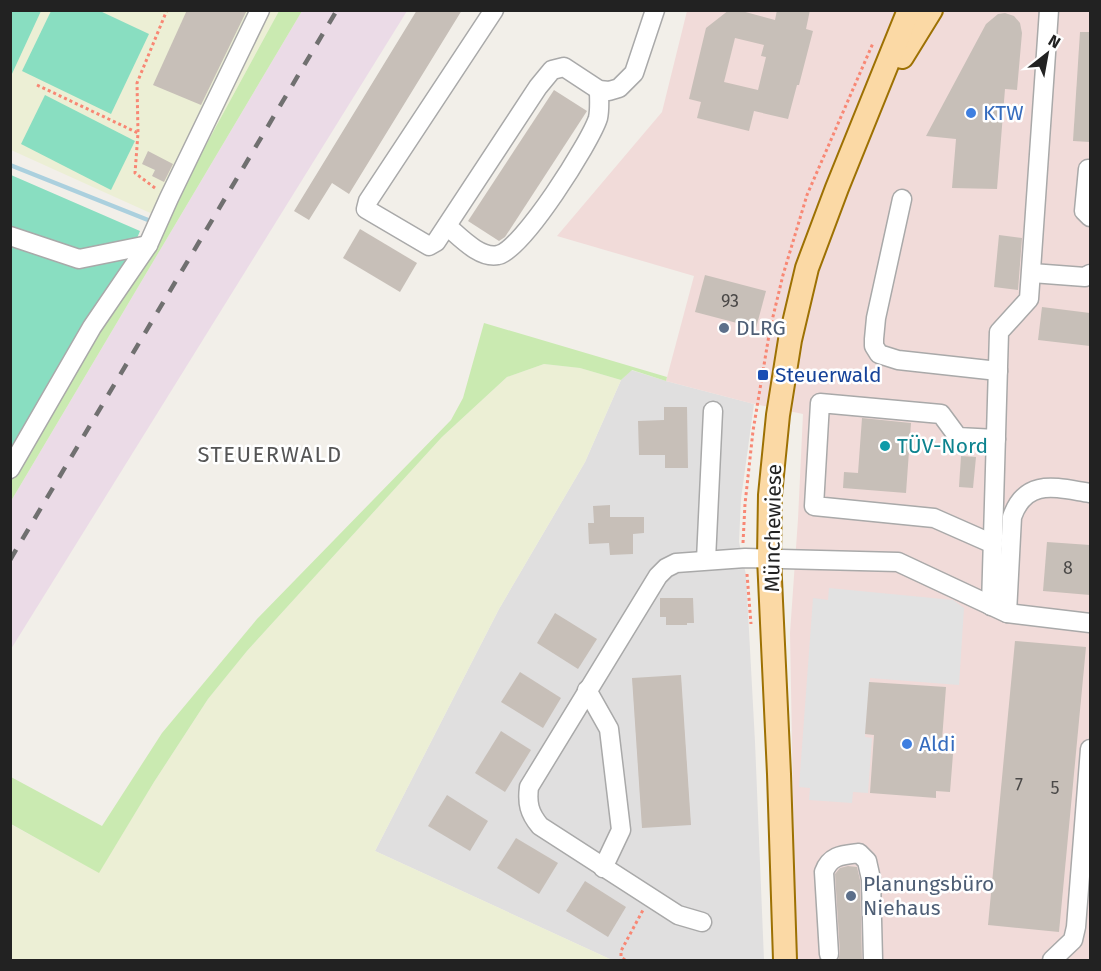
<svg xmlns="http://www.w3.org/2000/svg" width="1101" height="971" font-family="'Fira Sans',sans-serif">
  <rect width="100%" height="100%" fill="#f2efe9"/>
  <!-- residential -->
  <path fill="#e0dfdf" d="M631,370L666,381L754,404L741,499L739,542L746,575L755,742L764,960H612L375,851L499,609L585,462L621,380Z"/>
  <!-- commercial -->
  <path fill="#f1dbd9" d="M687,11H1090V960H796L790,633L798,519L803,414L750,403L666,381L694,276L557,236L662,112Z"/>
  <!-- industrial -->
  <path fill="#ebdbe7" d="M302,11H407L11,649V501Z"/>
  <!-- farmland -->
  <g fill="#ecefd5">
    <path d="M11,11H279L189,176L168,221L11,150Z"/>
    <path d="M544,364L580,368L621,380L585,462L499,609L375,851L612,960H11L10,824L99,872L154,782L208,699L247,651L442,437L507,377Z"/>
  </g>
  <!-- grass -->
  <g fill="#caeab1">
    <path d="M279,11H302L11,501V469L168,221L189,176Z"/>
    <path d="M484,323L667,377L666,381L632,370L621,380L580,368L544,364L507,377L442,437L247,651L208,699L154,782L99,873L11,824V777L102,826L162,733L257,619L451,420L463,398Z"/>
  </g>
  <!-- pitch -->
  <g fill="#89dec1">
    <path d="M11,10L41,11L11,76L10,11Z"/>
    <path d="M51,11H100L149,34L111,114L22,71Z"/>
    <path d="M45,95L135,141L111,190L21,144Z"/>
    <path d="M11,175L140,231L128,260L85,322L11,450Z"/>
  </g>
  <!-- parking -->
  <path fill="#e2e2e2" d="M829,588L953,600L964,608L959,685L870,678L865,737L872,738L868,793L853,792L852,803L809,800L810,788L799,787L813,598L828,600Z"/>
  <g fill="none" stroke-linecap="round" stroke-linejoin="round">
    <!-- stream -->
    <path stroke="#abd0de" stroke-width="4.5" d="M10,165L148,220"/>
  </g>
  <!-- building -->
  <g fill="#c7bfb8" fill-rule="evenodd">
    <path d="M187,10H247L201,105L153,85Z"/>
    <path d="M417,10H462L349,194L332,183L309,220L294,211Z"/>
    <path d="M729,10H738L775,20L777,10H810L806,29L813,31L799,85H797L788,119L754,111L749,131L697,118L701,102L689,99L706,28ZM735,38L764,45L761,56L766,57L758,90L724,82Z"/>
    <path d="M1005,13L1014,16L1020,23L1022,33L1017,90L1005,89L997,189L952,188L956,139L926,136L986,24L998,14Z"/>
    <path d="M1080,32H1090V142L1073,141Z"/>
    <path d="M554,90L587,111L505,237L499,241L468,221Z"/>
    <path d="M148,151L173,164L164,182L152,176L155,170L142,164Z"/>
    <path d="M360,229L417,263L400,292L343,258Z"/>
    <path d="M999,235L1022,238L1018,290L994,287Z"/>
    <path d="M705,275L766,291L756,328L695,312Z"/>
    <path d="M1042,307L1090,313V346L1038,340Z"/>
    <path d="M664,407H687L688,468H665V455H639L638,421L664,420Z"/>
    <path d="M862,418L911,423L906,493L843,488L844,472L858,473Z"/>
    <path d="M961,456L976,457L973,488L959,487Z"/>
    <path d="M610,505V517H644V533L633,534V554L610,555L609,543L589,544L588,523H594L593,506Z"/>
    <path d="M1047,542L1090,545V595L1043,591Z"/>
    <path d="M660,598H693L694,623H687V625H666V617H660Z"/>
    <path d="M555,613L597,639L578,669L537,643Z"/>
    <path d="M1015,641L1086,647L1059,932L988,925Z"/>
    <path d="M520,672L561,698L543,728L501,702Z"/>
    <path d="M681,675L691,825L642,828L632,678Z"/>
    <path d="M869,682L946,687L941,753L953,754L950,792L936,791V798L870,793L874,735L865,734Z"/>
    <path d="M501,731L531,750L505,792L475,773Z"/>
    <path d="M447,795L488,821L470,851L428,826Z"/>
    <path d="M516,838L558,863L539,894L497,868Z"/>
    <path d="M848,866L857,867L860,880L862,960H838L840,953L835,874L840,868Z"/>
    <path d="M585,881L626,907L608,937L566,911Z"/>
  </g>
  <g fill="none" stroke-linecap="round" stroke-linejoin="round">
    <!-- minor casing -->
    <g stroke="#a9a9a9" stroke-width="21">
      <g id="minor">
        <path d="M494,10L368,201L366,209L429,246L436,242L538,87L552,70L564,67L599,90L609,91L619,88L634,73L655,10"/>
        <path d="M1088,169L1084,211L1090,217"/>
        <path d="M902,199L876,318L874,339V346L879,354L898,360L998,371"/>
        <path d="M447,226C460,237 480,259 498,255C522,251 591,141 598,118C600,109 599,99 599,90"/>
        <path d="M10,236L79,259L148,245"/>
        <path d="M1032,273L1085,277L1090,274"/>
        <path d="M10,469L92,327L148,245L169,198L260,10"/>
        <path d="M993,544L934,518L814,506L820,403L941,414L958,437L996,439"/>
        <path d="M706,560L713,411"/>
        <path d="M991,606L999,332L1029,299L1049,10"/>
        <path d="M1007,613L1012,517C1026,477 1057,488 1090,493"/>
        <path d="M587,690L609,729L621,830L603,868"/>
        <path d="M702,922L678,915L540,826C529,813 527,803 529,787L658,576L666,568L676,563L745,558L898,562L1007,613L1090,623"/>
        <path d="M829,954L824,872C830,855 843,855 859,853L867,861L871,879L873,960"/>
        <path d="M1052,960L1073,940L1076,927L1090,749"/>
      </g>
    </g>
    <!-- major casing -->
    <g stroke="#9d7103" stroke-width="26">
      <g id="major">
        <path d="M902,57L931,10"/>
        <path d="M785,960L779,774L769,558L770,495L778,415L790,340L807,268L837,188L909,10"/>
      </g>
    </g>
    <!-- path -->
    <g stroke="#f88774" stroke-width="3" stroke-dasharray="3 3" stroke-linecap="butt">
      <path d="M37,85L138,133"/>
      <path d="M155,188L135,173L138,133L137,83L167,10"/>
      <path d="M743,543L745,504L753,431L770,329L783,275L807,195L873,43"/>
      <path d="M747,574L751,624"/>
      <path d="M625,960L621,957V951L643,910"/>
    </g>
    <!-- minor -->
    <use href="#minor" stroke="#fff" stroke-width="18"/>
    <!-- major -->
    <use href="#major" stroke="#fbd9a5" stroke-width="22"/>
    <!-- rail -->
    <path stroke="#707070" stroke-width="4.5" stroke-dasharray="12 12" stroke-linecap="butt" d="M10,560L337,10"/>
  </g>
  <!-- markers -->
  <g fill="#3f7fe0" stroke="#fff" stroke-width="2">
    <circle cx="971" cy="113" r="6"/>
    <circle cx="907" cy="744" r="6"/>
  </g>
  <g fill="#5c6f8a" stroke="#fff" stroke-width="2">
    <circle cx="724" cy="328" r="6"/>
    <circle cx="851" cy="896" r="6"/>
  </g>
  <rect fill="#1a4fb4" stroke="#fff" stroke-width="2" x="757" y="369" width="12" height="12" rx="3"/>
  <circle fill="#0f9aa8" stroke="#fff" stroke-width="2" cx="885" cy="446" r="6"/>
  <g text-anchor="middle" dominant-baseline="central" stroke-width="5" stroke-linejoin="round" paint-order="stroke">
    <!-- number labels -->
    <g font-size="18" fill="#4b4948">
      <text x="730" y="301">93</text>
      <text x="1068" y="568">8</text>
      <text x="1019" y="785">7</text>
      <text x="1055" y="788">5</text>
    </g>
    <!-- shop labels -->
    <g font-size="21" fill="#366cbe" stroke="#fff" text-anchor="start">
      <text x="983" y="113">KTW</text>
      <text x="919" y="744">Aldi</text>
    </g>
    <!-- service labels -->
    <g font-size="21" fill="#4e5e75" stroke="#fff" text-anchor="start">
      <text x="736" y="328">DLRG</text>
      <text x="863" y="884">Planungsbüro<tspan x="863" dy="24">Niehaus</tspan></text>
    </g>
    <!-- transit labels -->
    <g font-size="21" fill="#164399" stroke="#fff" text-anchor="start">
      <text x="775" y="375">Steuerwald</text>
    </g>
    <!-- culture labels -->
    <g font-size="21" fill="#0d838f" stroke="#fff" text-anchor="start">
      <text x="897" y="446">TÜV-Nord</text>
    </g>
    <!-- street labels -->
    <g font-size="21" fill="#222" stroke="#fff">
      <text transform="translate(773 528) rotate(-89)">Münchewiese</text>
    </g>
    <!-- neighbourhood labels -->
    <g font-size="22" letter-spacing="1.5" fill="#555" stroke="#fff">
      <text x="270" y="454">STEUERWALD</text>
    </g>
  </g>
  <!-- border -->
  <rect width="1101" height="971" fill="none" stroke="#222222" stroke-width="24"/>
  <!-- north arrow -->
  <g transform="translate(1047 54) rotate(31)" stroke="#ffffff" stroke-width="4.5" paint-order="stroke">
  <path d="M0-4.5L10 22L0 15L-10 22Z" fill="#222222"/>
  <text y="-9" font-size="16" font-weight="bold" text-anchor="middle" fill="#222222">N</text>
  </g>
</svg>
